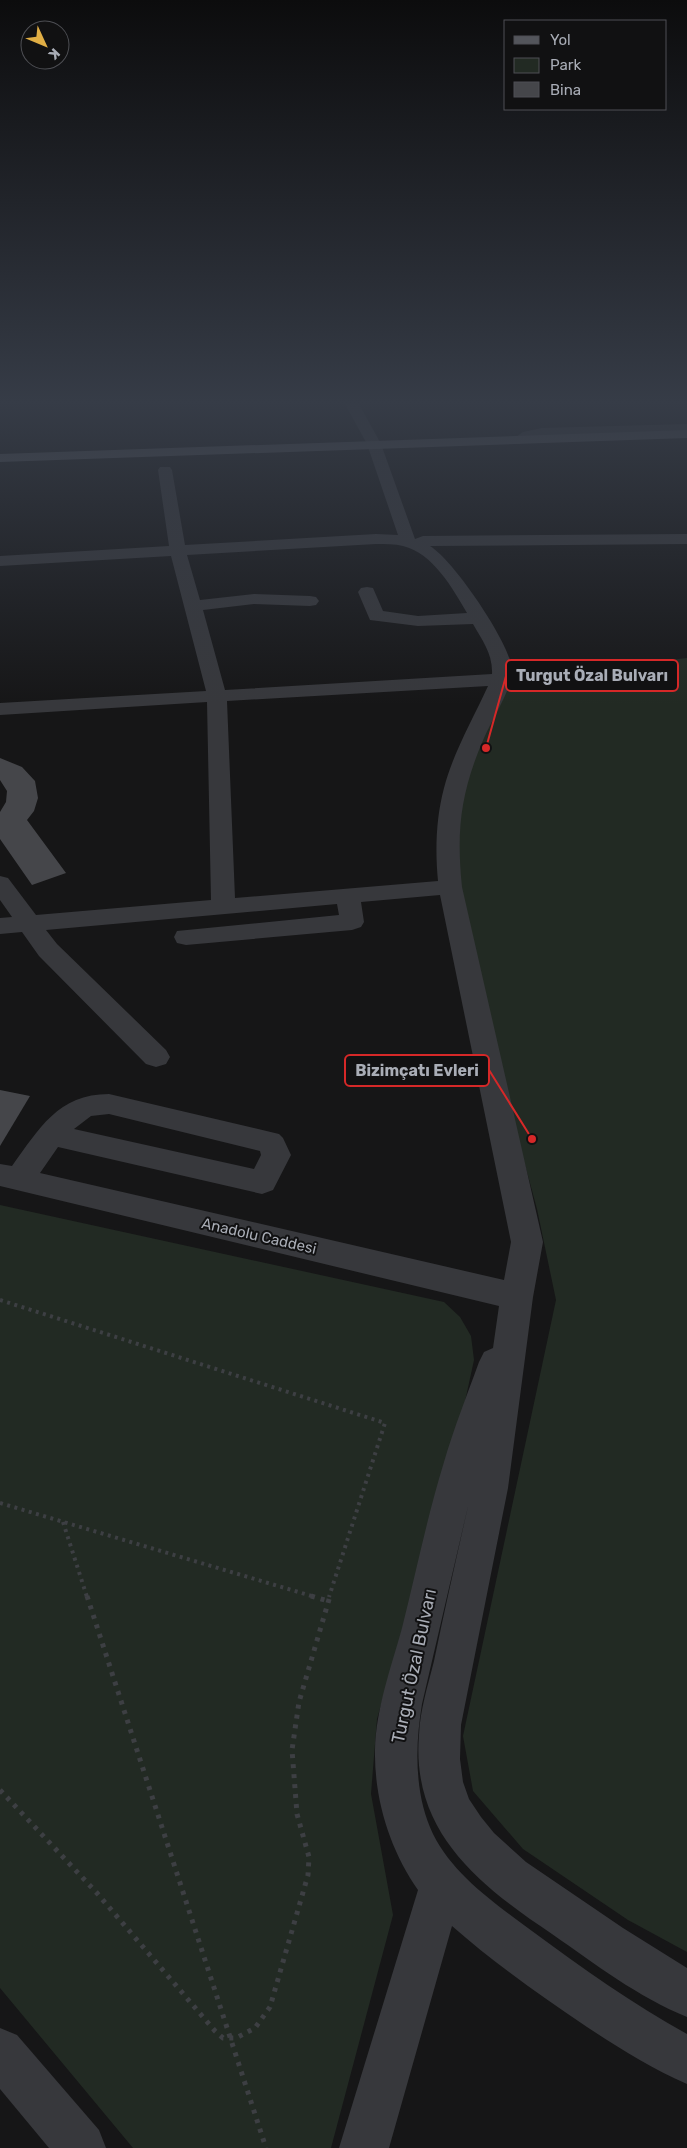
<svg xmlns="http://www.w3.org/2000/svg" width="687" height="2148" font-family="Rubik,sans-serif">
  <rect width="100%" height="100%" fill="#161617"/>
  <!-- green -->
  <g fill="#222a23">
    <path d="M687,658V1952L628,1920L523,1849L473,1791L463,1736L556,1300L537,1209L450,887L452,807L501,679Z"/>
    <path d="M0,1205L444,1302L460,1317L471,1336L474,1360L459,1429L377,1719L371,1794L393,1915L331,2148H133L0,1988Z"/>
  </g>
  <!-- building -->
  <g fill="#45464a">
    <path d="M0,758L22,767L35,781L38,798L34,811L27,820L66,873L32,885L0,839V812L6,802L7,791L0,780Z"/>
    <path d="M0,1090L30,1096L0,1146Z"/>
  </g>
  <g fill="none" stroke-linecap="round" stroke-linejoin="round">
    <!-- path-far1 -->
    <g stroke="#3d3f43" stroke-width="4" stroke-dasharray="3 4.5" stroke-linecap="butt">
      <path d="M0,1300L385,1423L329,1597"/>
      <path d="M0,1503L315,1597"/>
      <path d="M63,1522L87,1597"/>
    </g>
    <!-- path -->
    <g stroke="#3d3f43" stroke-width="5" stroke-dasharray="4 6" stroke-linecap="butt">
      <path d="M87,1596L266,2148"/>
      <path d="M311,1596L328,1601"/>
      <path d="M0,1790L96,1892L215,2031L223,2038H236L255,2028L270,2007L308,1875L309,1857L297,1814L292,1750L299,1702L330,1596"/>
    </g>
    <!-- minor -->
    <g fill="#37383c" fill-rule="evenodd">
      <path d="M345,404H359L381,444L415,539L423,536L687,534V544L430,546C454,561 502,633 510,660C512,665 512,674 511,679C506,698 492,720 484,738C461,791 456,829 462,887L543,1242L533,1297L508,1488L461,1725L460,1759L463,1782L469,1799L481,1817L494,1833L526,1862L623,1928L687,1968V2017C638,1997 595,1964 552,1934C479,1885 411,1832 419,1735C420,1710 428,1685 434,1661C445,1608 457,1555 469,1502L422,1704C415,1746 414,1794 433,1834C454,1876 496,1904 532,1931C582,1968 633,2004 687,2034V2084C652,2069 619,2048 587,2027C541,1996 494,1963 452,1926L389,2148H339L418,1890C390,1850 374,1799 375,1750C376,1708 391,1668 402,1628C416,1573 427,1517 444,1462C454,1428 467,1395 479,1362L484,1352L493,1348L499,1306L0,1186V1164L12,1166C39,1129 58,1094 109,1094L279,1134L283,1138L291,1155L273,1190L262,1194L58,1147L40,1173L504,1280L511,1242L440,895L361,902L364,922L361,927L352,930L186,945L177,943L174,937L177,931L339,915L337,904L46,930L57,944L166,1050L170,1057L166,1064L156,1067L146,1064L39,956L22,932L0,934V918L12,917L0,900V876L8,878L36,915L211,900L207,702L0,715V703L206,691L171,556L0,566V556L169,546L158,470L160,467H170L172,470L185,545L376,534L398,535L367,444ZM376,544C385,544 395,544 403,546C433,553 453,589 467,613L418,616L383,611L373,588L367,587L361,588L358,592L370,620L418,626L473,624C482,640 493,654 492,674L225,690L203,610L254,604L310,606L316,605L319,601L316,597L310,596L254,594L200,600L187,555ZM488,686C473,719 453,753 444,788C436,818 435,850 438,881L235,898L227,701ZM109,1114L260,1151L261,1155L254,1169L74,1129L91,1116Z"/>
      <path d="M687,424V432L542,436L519,444L514,443L512,440L523,432L542,428Z"/>
      <path d="M0,2028L17,2035L99,2130L106,2148H49L0,2089Z"/>
    </g>
    <!-- major -->
    <path fill="#53555b" fill-rule="evenodd" d="M687,430V438L0,462V454Z"/>
  </g>
  <!-- sky -->
  <linearGradient id="sky" x2="0" y2="1"><stop stop-color="#0c0c0d"/><stop offset="0.57" stop-color="#363c47"/><stop offset="1" stop-color="#363c47" stop-opacity="0"/></linearGradient>
  <rect width="687" height="705" fill="url(#sky)"/>
  <g text-anchor="middle" dominant-baseline="central" stroke-width="4" stroke-linejoin="round" paint-order="stroke">
    <!-- street labels -->
    <g font-size="15" fill="#a9adb6" stroke="#111112">
      <text transform="translate(259 1236) rotate(13)">Anadolu Caddesi</text>
    </g>
    <!-- near-street labels -->
    <g font-size="18" fill="#a9adb6" stroke="#111112">
      <text transform="translate(414 1666) rotate(-78)">Turgut Özal Bulvarı</text>
    </g>
  </g>
  <!-- callouts -->
  <path fill="none" stroke="#d62828" stroke-width="2" d="M486 748L506 676M532 1139L489 1070"/>
  <g fill="#d62828" stroke="#111112" stroke-width="2">
    <circle cx="486" cy="748" r="5"/>
    <circle cx="532" cy="1139" r="5"/>
  </g>
  <g fill="#111112" stroke="#d62828" stroke-width="2">
    <rect x="506" y="660" width="172" height="31" rx="5"/>
    <rect x="345" y="1055" width="144" height="31" rx="5"/>
  </g>
  <g font-size="16" text-anchor="middle" font-weight="bold" fill="#a9adb6">
    <text x="592" y="681">Turgut Özal Bulvarı</text>
    <text x="417" y="1076">Bizimçatı Evleri</text>
  </g>
  <!-- legend -->
  <rect x="504" y="20" width="162" height="90" fill="#111112" stroke="#4e4f54"/>
  <rect x="514" y="36" width="25" height="8" fill="#53555b" stroke="#4e4f54"/>
  <text x="550" y="45" font-size="15" fill="#a9adb6">Yol</text>
  <rect x="514" y="58" width="25" height="15" fill="#222a23" stroke="#4e4f54"/>
  <text x="550" y="70" font-size="15" fill="#a9adb6">Park</text>
  <rect x="514" y="82" width="25" height="15" fill="#45464a" stroke="#4e4f54"/>
  <text x="550" y="95" font-size="15" fill="#a9adb6">Bina</text>
  <!-- north arrow -->
  <g transform="translate(45 45) rotate(134)"><circle r="24" fill="#111112" stroke="#4e4f54"/>
  <path d="M0-4L9 19L0 12L-9 19Z" fill="#e0ae45"/>
  <text y="-8" font-size="14" font-weight="bold" text-anchor="middle" fill="#a9adb6">K</text>
  </g>
</svg>
